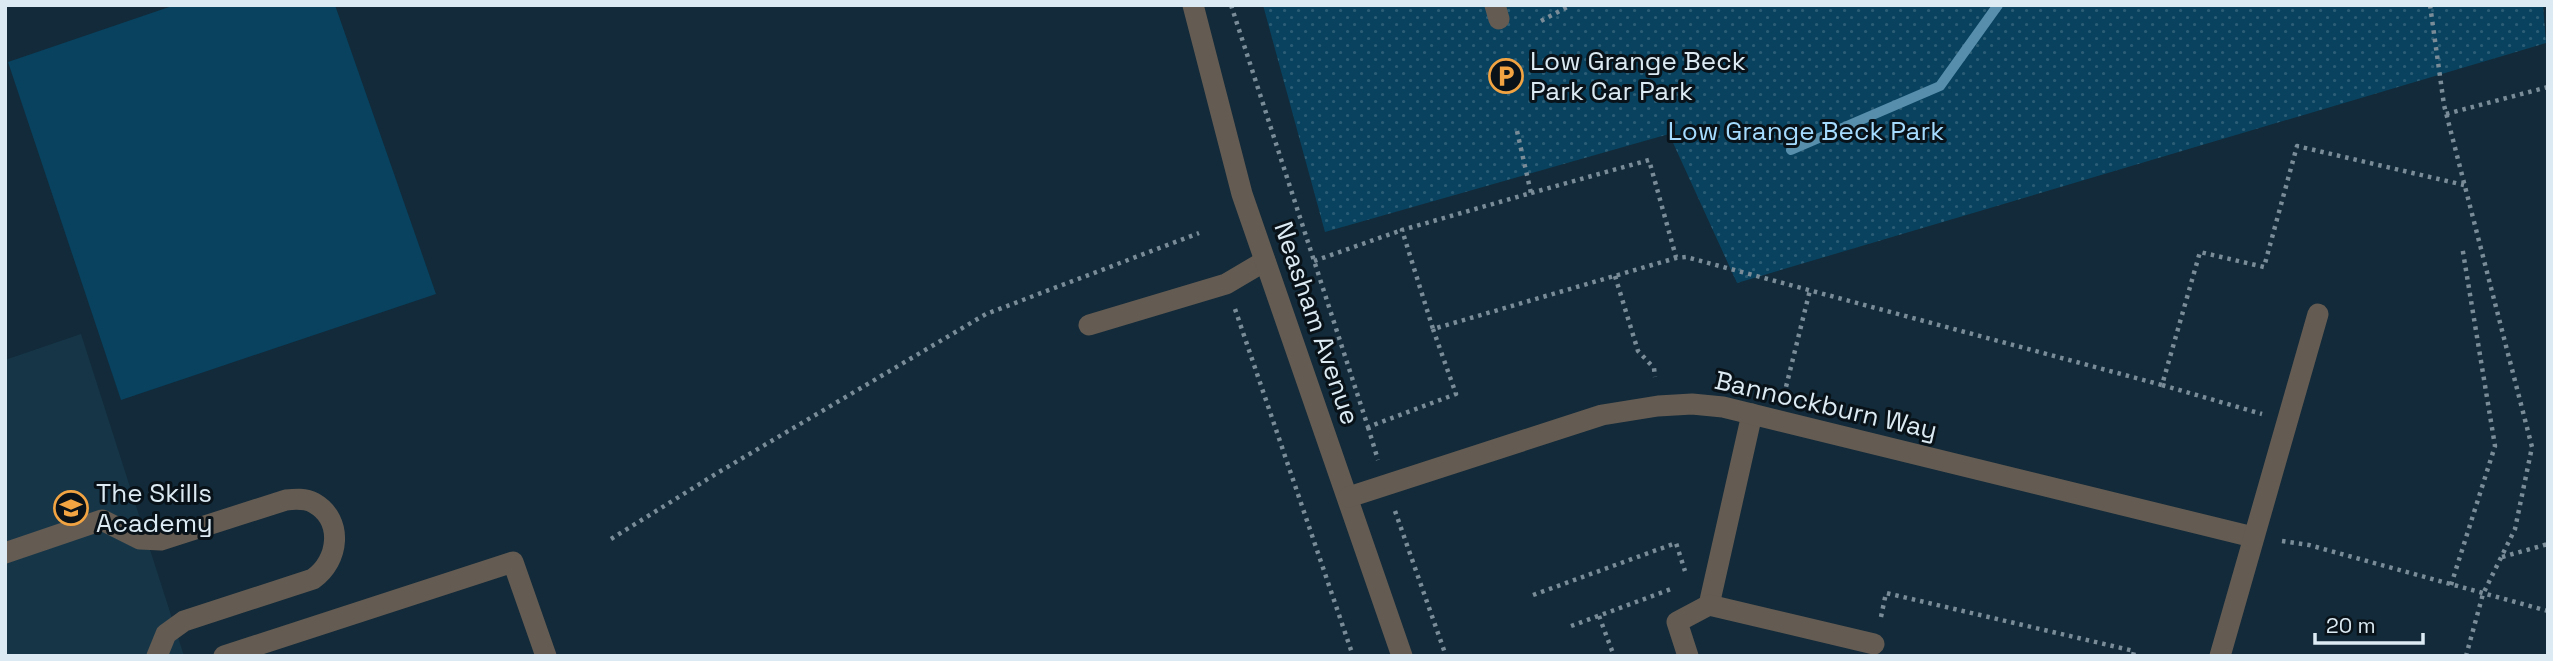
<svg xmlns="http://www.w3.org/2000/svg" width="2553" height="661" font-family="'Space Grotesk',sans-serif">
  <defs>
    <pattern id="green-dots" width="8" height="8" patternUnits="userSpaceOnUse" patternTransform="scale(1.75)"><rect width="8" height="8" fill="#08425f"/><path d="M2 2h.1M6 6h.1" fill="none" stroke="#2b5d76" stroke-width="1.8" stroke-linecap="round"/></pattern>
  </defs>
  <rect width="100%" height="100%" fill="#122a39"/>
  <!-- built -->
  <path fill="#163648" d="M81,334L184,656H5V360Z"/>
  <!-- green -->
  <path fill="url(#green-dots)" d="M1263,5H2543L2546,43L1737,283L1669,134L1325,232Z"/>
  <!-- pitch -->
  <path fill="#08425f" d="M175,5H335L436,294L121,400L8,62Z"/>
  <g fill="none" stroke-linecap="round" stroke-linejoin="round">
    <!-- stream -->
    <path stroke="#568eac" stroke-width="10" d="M1791,150L1940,86L1998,5"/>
    <!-- path -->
    <g stroke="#798c98" stroke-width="4.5" stroke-dasharray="3.5 5" stroke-linecap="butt">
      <path d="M1231,5L1368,427L1456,394L1433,329"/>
      <path d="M2430,5L2444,105L2532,447L2515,529L2483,594L2466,656"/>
      <path d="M1541,21L1571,5"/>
      <path d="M2446,114L2548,87"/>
      <path d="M1517,131L1531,193L1402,230L1433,329L1676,258L1686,257L2162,385L2200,252L2264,267L2297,146L2464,185"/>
      <path d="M1531,193L1649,160L1676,257"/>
      <path d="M1314,261L1402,230"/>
      <path d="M1615,276L1638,351L1654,368L1655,377"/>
      <path d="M1235,309L1353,656"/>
      <path d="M2162,385L2262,414"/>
      <path d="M1784,395L1810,290"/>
      <path d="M1368,427L1378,460"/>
      <path d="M1395,511L1446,656"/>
      <path d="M611,539L719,472L986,314L1199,233"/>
      <path d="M2282,541L2309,545L2548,611"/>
      <path d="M2502,557L2548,544"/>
      <path d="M2451,585L2495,446L2462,246"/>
      <path d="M1533,595L1676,543L1685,571"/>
      <path d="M1599,616L1614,656"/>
      <path d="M1881,617L1886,593L2134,651L2133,656"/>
      <path d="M1571,626L1674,588"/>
    </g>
    <!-- lane -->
    <g stroke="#645b52" stroke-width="21">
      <path d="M1495,5L1499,19"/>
      <path d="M1089,325L1226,284L1265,261"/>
      <path d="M5,553L102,520L140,539L161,540L286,500C295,499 305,498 314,503C344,520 339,561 313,579L184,621L166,634L157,656"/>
      <path d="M1709,605L1752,414"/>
      <path d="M224,656L513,562L546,656"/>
      <path d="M1688,656L1677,622L1709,605L1874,644"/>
    </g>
    <!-- street -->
    <g stroke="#645b52" stroke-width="21">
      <path d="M1193,5L1242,194L1402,656"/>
      <path d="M1349,497L1602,415L1658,406L1692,404L1723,407L2253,537"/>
      <path d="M2220,656L2318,314"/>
    </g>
  </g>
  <!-- icons -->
  <defs>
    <g id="parking-ring" transform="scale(1.75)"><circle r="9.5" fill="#081218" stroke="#f3a442" stroke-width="1.5"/><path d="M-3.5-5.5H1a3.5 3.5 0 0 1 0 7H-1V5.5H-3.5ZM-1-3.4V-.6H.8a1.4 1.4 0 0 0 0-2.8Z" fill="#f3a442"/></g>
    <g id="university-ring" transform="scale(1.75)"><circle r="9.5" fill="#081218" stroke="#f3a442" stroke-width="1.5"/><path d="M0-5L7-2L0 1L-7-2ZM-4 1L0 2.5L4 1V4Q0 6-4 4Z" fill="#f3a442"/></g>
  </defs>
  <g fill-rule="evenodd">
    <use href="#parking-ring" x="1506" y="76"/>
    <use href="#university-ring" x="71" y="508"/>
  </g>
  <g text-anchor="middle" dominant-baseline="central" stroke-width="6" stroke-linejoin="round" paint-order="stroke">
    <!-- poi labels -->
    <g font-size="26" fill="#dceaf3" stroke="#081218" text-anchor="start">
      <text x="1530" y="61">Low Grange Beck<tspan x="1530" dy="30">Park Car Park</tspan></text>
      <text x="96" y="493">The Skills<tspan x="96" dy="30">Academy</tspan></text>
    </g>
    <!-- park labels -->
    <g font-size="26" fill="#a5dbfe" stroke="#081218">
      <text x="1806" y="131">Low Grange Beck Park</text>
    </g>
    <!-- street labels -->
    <g font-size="26" fill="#dceaf3" stroke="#081218">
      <text transform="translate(1317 323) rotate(71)">Neasham Avenue</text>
      <text transform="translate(1826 405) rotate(13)">Bannockburn Way</text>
    </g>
  </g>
  <!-- border -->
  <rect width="2553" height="661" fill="none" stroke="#dceaf3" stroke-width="14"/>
  <!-- scale -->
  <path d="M2315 633v10h108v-10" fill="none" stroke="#dceaf3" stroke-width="3.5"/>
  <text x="2326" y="633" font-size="21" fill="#dceaf3" stroke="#081218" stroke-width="5" paint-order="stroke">20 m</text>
</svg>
